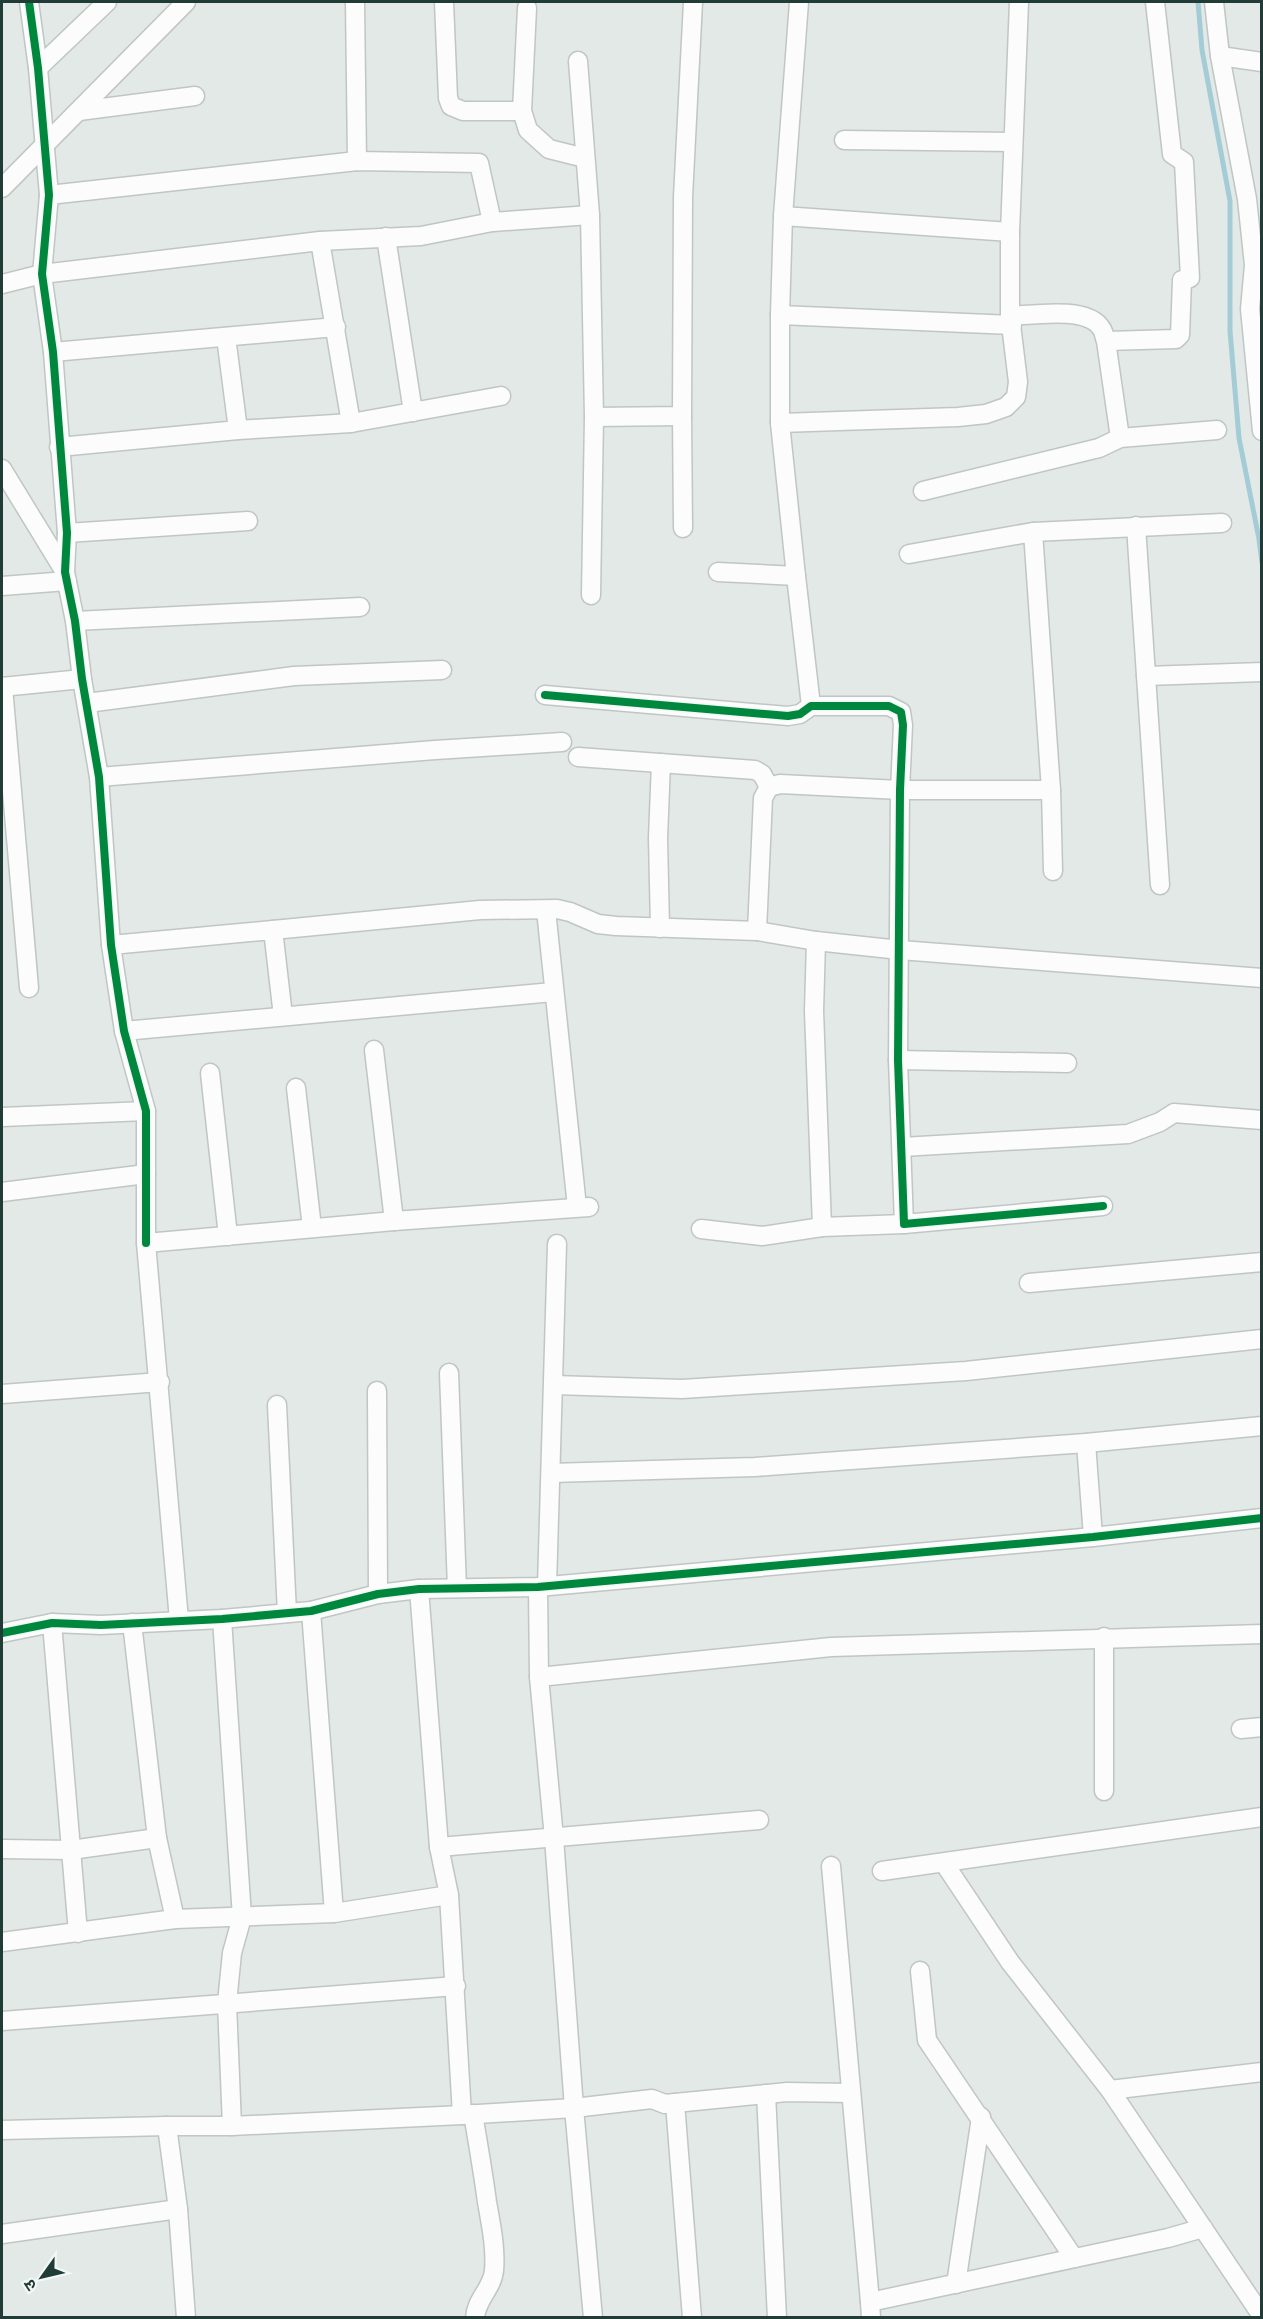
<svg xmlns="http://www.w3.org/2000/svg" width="1263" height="2319" font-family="Helvetica,'Noto Sans Devanagari',sans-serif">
  <rect width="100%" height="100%" fill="#e3e9e6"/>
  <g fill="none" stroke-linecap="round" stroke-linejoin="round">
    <!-- stream -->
    <path stroke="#a4ccd6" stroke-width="5" d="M1198,2L1202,50L1230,201V331L1239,438L1259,539L1262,563"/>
    <!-- minor casing -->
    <g stroke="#c0c6c3" stroke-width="21">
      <g id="minor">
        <path d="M29,2L38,68L49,195L42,274L53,352L67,533L65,572L75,621L82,679L99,777L111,945L124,1031L146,1111V1243"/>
        <path d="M355,2L357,161"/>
        <path d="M444,2L448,98L451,106L463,111H522"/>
        <path d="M799,2L783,216L780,315V423L958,417L986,414L1006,407L1016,397L1018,382L1010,316V232L1019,2"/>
        <path d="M1214,2L1220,56L1247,199L1254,265L1250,309L1262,431"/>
        <path d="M527,8L522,111L528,130L549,149L585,158"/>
        <path d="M1220,56L1262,62"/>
        <path d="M578,61L590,215L594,417L591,595"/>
        <path d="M38,68L107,2"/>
        <path d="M79,111L195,96"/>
        <path d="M844,140L1013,142"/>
        <path d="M2,188L186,2"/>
        <path d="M49,195L357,161L479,163L492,222"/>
        <path d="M783,216L1010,232"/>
        <path d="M386,237L413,412"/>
        <path d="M320,241L351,423"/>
        <path d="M2,284L42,274L320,241L421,236L492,222L590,215"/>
        <path d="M780,315L1012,325"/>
        <path d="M1010,316C1033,315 1087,306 1101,328C1104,331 1104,337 1106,341L1120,438"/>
        <path d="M1106,341L1176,339L1180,335L1182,280L1190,278L1184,162L1172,154L1155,2"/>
        <path d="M53,352L336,327"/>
        <path d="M682,416L683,528"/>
        <path d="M594,417L682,416L683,197L693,2"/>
        <path d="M238,430L351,423L501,396"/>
        <path d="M59,447L238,430L226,337"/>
        <path d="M2,469L65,572"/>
        <path d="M923,491L1099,448L1120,438L1217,430"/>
        <path d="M1136,526L1160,885"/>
        <path d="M1033,532L1051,790L1053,871"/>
        <path d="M67,533L248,521"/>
        <path d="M909,554L1033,532L1222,523"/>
        <path d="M718,572L796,576L780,423"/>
        <path d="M796,576L811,706"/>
        <path d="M2,586L67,581"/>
        <path d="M75,621L360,607"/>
        <path d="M1146,676L1262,672"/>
        <path d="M2,687L82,679"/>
        <path d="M3,687L29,988"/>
        <path d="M545,695L788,716L800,714L811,706H889L901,712L903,725L900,790L898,1060L904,1224L1103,1206"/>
        <path d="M87,703L294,676L442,670"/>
        <path d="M578,757L755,770L762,774L769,787"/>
        <path d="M99,777L435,750L562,742"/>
        <path d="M546,910L577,1207"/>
        <path d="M660,928L658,838L661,763"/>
        <path d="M273,930L480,910L557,909L570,912L598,924L616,926L757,931L816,941L900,950L1262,978"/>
        <path d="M757,931L763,798L769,787L780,784L900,790H1051"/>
        <path d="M816,941L814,1011L822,1227L904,1224"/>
        <path d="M111,945L273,930L283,1016"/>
        <path d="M124,1031L553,992"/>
        <path d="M374,1050L394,1221"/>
        <path d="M898,1060L1067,1063"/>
        <path d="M210,1073L228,1236"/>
        <path d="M296,1088L312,1228"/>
        <path d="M2,1117L146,1111"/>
        <path d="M902,1147L1128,1134L1160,1122L1174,1113L1262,1120"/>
        <path d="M2,1192L146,1174"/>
        <path d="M701,1229L762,1236L822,1227"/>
        <path d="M1029,1283L1262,1262"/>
        <path d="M449,1373L457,1588"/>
        <path d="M554,1385L682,1389L966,1371L1262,1339"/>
        <path d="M377,1391L378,1594"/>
        <path d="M2,1394L160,1382"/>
        <path d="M277,1405L287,1613"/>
        <path d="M1086,1443L1093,1537"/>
        <path d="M551,1473L755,1467L1086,1443L1262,1426"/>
        <path d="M547,1586L557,1244"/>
        <path d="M538,1587L539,1677L554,1838L574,2108L593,2318"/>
        <path d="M419,1589L439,1847L449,1895L462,2115"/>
        <path d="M311,1611L334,1913"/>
        <path d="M222,1619L242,1917L232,1953L227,2003L232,2126"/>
        <path d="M179,1620L146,1243L394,1221L589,1207"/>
        <path d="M52,1623L78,1933"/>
        <path d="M132,1623L157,1838L175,1919"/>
        <path d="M2,1633L52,1623L101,1625L222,1619L311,1611L378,1594L419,1589L538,1587L1093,1537L1262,1518"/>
        <path d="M1104,1637V1791"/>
        <path d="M539,1677L831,1647L1262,1634"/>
        <path d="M1241,1729L1262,1727"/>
        <path d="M439,1847L759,1820"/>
        <path d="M2,1849L71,1850L157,1838"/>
        <path d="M944,1863L1010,1962L1110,2090L1262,2316"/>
        <path d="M831,1866L870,2302"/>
        <path d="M882,1871L1262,1817"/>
        <path d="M2,1942L175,1919L334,1913L449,1895"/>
        <path d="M920,1971L927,2040L1074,2258"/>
        <path d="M2,2021L456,1986"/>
        <path d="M1110,2090L1262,2072"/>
        <path d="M766,2094L777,2318"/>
        <path d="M675,2103L692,2318"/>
        <path d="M473,2114C478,2143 483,2172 487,2202C491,2225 496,2248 494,2271C492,2289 476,2299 475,2318"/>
        <path d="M2,2130L167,2126"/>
        <path d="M2,2234L178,2209"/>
        <path d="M956,2284L981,2117"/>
        <path d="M186,2318L178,2209L167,2126H232L462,2115L574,2108L652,2099L665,2104L787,2092L851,2093"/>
        <path d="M871,2318L870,2302L1168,2238L1203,2228"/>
      </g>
    </g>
    <!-- minor -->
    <use href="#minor" stroke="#fbfcfb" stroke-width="18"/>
    <!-- cycleway casing -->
    <g stroke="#f1f8f5" stroke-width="11">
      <g id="cycleway">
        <path d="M29,2L38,68L49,195L42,274L53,352L67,533L65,572L75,621L82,679L99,777L111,945L124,1031L146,1111V1243"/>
        <path d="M545,695L788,716L800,714L811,706H889L901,712L903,725L900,790L898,1060L904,1224L1103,1206"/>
        <path d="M2,1633L52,1623L101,1625L222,1619L311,1611L378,1594L419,1589L538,1587L1093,1537L1262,1518"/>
      </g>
    </g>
    <!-- cycleway -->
    <use href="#cycleway" stroke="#00873e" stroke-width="8"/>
  </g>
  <!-- border -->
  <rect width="1263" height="2319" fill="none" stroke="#213b36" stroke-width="6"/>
  <!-- north arrow -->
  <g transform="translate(42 2277) rotate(236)" stroke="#f1f8f5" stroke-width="4.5" paint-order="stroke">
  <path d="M0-4.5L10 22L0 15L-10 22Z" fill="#213b36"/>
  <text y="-9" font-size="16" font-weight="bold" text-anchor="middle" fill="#213b36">उ</text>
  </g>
</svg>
